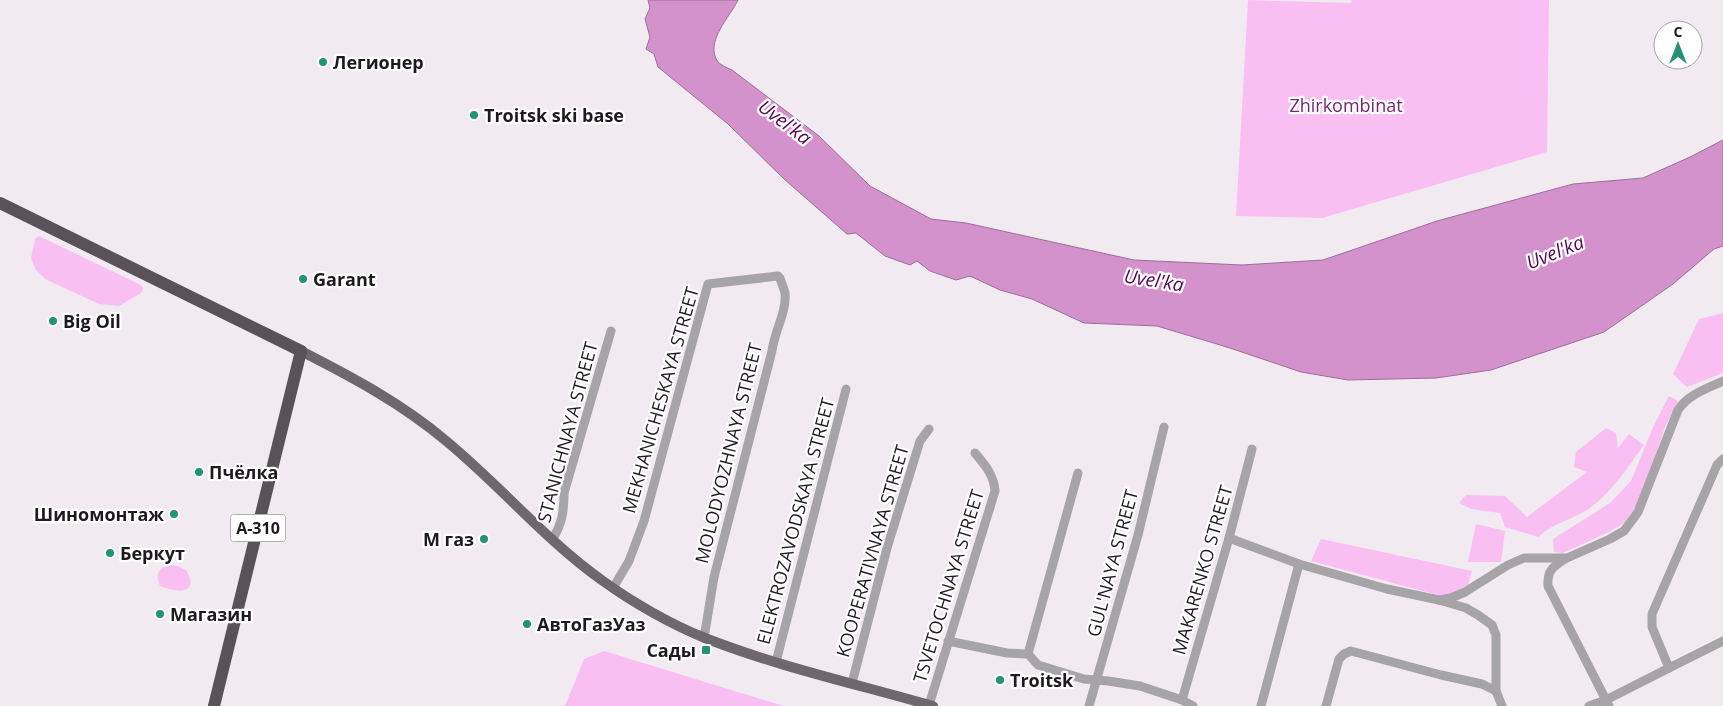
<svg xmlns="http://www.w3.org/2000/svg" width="1723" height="706" font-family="'Open Sans',sans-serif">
  <rect width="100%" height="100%" fill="#f2eaf1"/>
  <!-- green -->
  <g fill="#f9bff2">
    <path d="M1248,0L1351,3L1352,0H1549L1547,152L1322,218L1236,216Z"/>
    <path d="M39,236L141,285L143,288L141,293L119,306L99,304L45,279L36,270L31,258L35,239Z"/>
    <path d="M1723,313V373L1687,387L1673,374L1699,319Z"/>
    <path d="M1669,396L1678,401L1665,427L1643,492L1636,506L1624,523L1609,532L1563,553L1554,552L1553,539L1610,503L1631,481L1654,425Z"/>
    <path d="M1606,428L1616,433L1618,448L1629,434L1644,445C1629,466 1611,493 1590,508C1575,519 1550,524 1539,537L1505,527L1500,513L1471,509L1459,503L1466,495L1505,496L1527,517L1587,472L1574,467L1576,452Z"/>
    <path d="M1476,524L1505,531L1501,562H1468Z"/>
    <path d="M1321,539L1472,571L1468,585L1445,597L1311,561Z"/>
    <path d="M170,565L178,566L187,571C200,596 174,592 160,586C155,575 158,567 170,565Z"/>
    <path d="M604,651L784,706H565L584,659Z"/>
  </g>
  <!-- water -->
  <path fill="#d392cb" stroke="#9c6e97" d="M648,0H738C730,17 704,42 718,62C721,65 727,68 732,70L819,136L870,186L931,219L966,223L1134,260L1242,265L1323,260L1437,221L1573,184L1643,178L1690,157L1723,140V246L1714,249L1673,284L1604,332L1491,370L1436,378L1348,380L1301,372L1230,348L1157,326L1084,323L1032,299L1000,290L970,276L956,280L930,271L917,261L910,265L885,256L856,233L847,234L784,179L728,124L658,67L654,54L646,49L650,37L645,19L650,8Z"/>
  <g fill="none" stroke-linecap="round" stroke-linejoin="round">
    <!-- minor -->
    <g stroke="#a7a4a7" stroke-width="9">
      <path d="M1723,459L1717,465L1652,614V627L1669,668L1723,641"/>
      <path d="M1229,538L1299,564L1387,589L1439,600L1466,608L1478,615L1492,625L1496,635V691L1502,706"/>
      <path d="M552,540C562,524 564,512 564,493L611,331"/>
      <path d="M1565,559C1553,567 1547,570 1548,586L1609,706"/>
      <path d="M613,588L629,561L644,521L708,284L778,276"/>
      <path d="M1439,600L1451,598L1465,592L1508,565L1524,558H1567L1610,539L1624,531L1638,512L1678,410C1689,394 1706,389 1723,381"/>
      <path d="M704,638L714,577L772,351C774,332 787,312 785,293C784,288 781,282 780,278"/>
      <path d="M948,641L1007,653L1028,654L1038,665L1084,679L1108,681L1140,686L1182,700L1193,706"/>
      <path d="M1028,654L1078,473"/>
      <path d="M776,662L846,389"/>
      <path d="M852,683L887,548L920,441L929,429"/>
      <path d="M1182,700L1229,538L1252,449"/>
      <path d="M929,705L995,491C994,475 985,465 975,453"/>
      <path d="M1089,706L1138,535L1164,427"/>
      <path d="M1261,706L1299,564"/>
      <path d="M1326,706L1339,659L1344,654L1351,651L1441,675L1482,684L1496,691"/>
      <path d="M1589,706L1606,700L1669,668"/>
    </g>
    <!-- major -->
    <path stroke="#6e686d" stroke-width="10" d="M301,351C352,377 401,403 445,440C500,485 545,540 603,581C632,602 672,625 705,638C779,667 857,684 933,706"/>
    <!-- highway -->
    <path stroke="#595358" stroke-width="12" d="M0,203L301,351L214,706"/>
  </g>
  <!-- markers -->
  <g fill="#229375" stroke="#fff" stroke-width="2">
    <circle cx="323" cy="62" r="5"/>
    <circle cx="474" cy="115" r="5"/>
    <circle cx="303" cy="279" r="5"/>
    <circle cx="53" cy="321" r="5"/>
    <circle cx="199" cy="472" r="5"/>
    <circle cx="174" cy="514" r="5"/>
    <circle cx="484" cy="539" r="5"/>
    <circle cx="110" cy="553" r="5"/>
    <circle cx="160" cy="614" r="5"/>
    <circle cx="527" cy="624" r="5"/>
    <rect x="701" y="645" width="10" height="10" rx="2.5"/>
    <circle cx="1000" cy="680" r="5"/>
  </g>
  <g text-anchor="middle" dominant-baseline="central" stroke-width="4.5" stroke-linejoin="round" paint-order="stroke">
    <!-- shield labels -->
    <rect fill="#fff" stroke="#615f61" stroke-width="1" x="230.5" y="514.5" width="55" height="27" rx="4"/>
    <g font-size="16" font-weight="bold" fill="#1d1a1d">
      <text x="258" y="528">А-310</text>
    </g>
    <!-- poi labels -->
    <g font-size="18" font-weight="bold" fill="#1d1a1d" stroke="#fff" text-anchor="start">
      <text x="333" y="62">Легионер</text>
      <text x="484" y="115">Troitsk ski base</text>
      <text x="313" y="279">Garant</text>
      <text x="63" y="321">Big Oil</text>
      <text x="209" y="472">Пчёлка</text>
      <text x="164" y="514" text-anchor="end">Шиномонтаж</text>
      <text x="474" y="539" text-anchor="end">М газ</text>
      <text x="120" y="553">Беркут</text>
      <text x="170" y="614">Магазин</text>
      <text x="537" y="624">АвтоГазУаз</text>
      <text x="696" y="650" text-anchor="end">Сады</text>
      <text x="1010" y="680">Troitsk</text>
    </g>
    <!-- park labels -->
    <g font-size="18" fill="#74286f" stroke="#fff">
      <text x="1346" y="105">Zhirkombinat</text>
    </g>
    <!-- street labels -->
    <g font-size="18" fill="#1d1a1d" stroke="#fff">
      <text transform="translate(660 400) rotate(-74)">MEKHANICHESKAYA STREET</text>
      <text transform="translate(567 432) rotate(-75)">STANICHNAYA STREET</text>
      <text transform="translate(728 453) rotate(-76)">MOLODYOZHNAYA STREET</text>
      <text transform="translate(795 521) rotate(-75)">ELEKTROZAVODSKAYA STREET</text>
      <text transform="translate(872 551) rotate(-74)">KOOPERATIVNAYA STREET</text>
      <text transform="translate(1112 563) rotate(-75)">GUL'NAYA STREET</text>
      <text transform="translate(1202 570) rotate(-74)">MAKARENKO STREET</text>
      <text transform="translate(948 586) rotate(-73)">TSVETOCHNAYA STREET</text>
    </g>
    <!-- water labels -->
    <g font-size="19" font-style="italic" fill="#560552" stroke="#fff">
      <text transform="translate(785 122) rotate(37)">Uvel'ka</text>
      <text transform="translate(1555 252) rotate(-22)">Uvel'ka</text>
      <text transform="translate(1154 280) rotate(9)">Uvel'ka</text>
    </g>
  </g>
  <!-- north arrow -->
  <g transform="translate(1678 45)"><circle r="24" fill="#ffffff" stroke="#a5a3a5"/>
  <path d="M0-4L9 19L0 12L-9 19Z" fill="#229375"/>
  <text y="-8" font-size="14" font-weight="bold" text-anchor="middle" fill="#1d1a1d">С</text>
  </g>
</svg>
